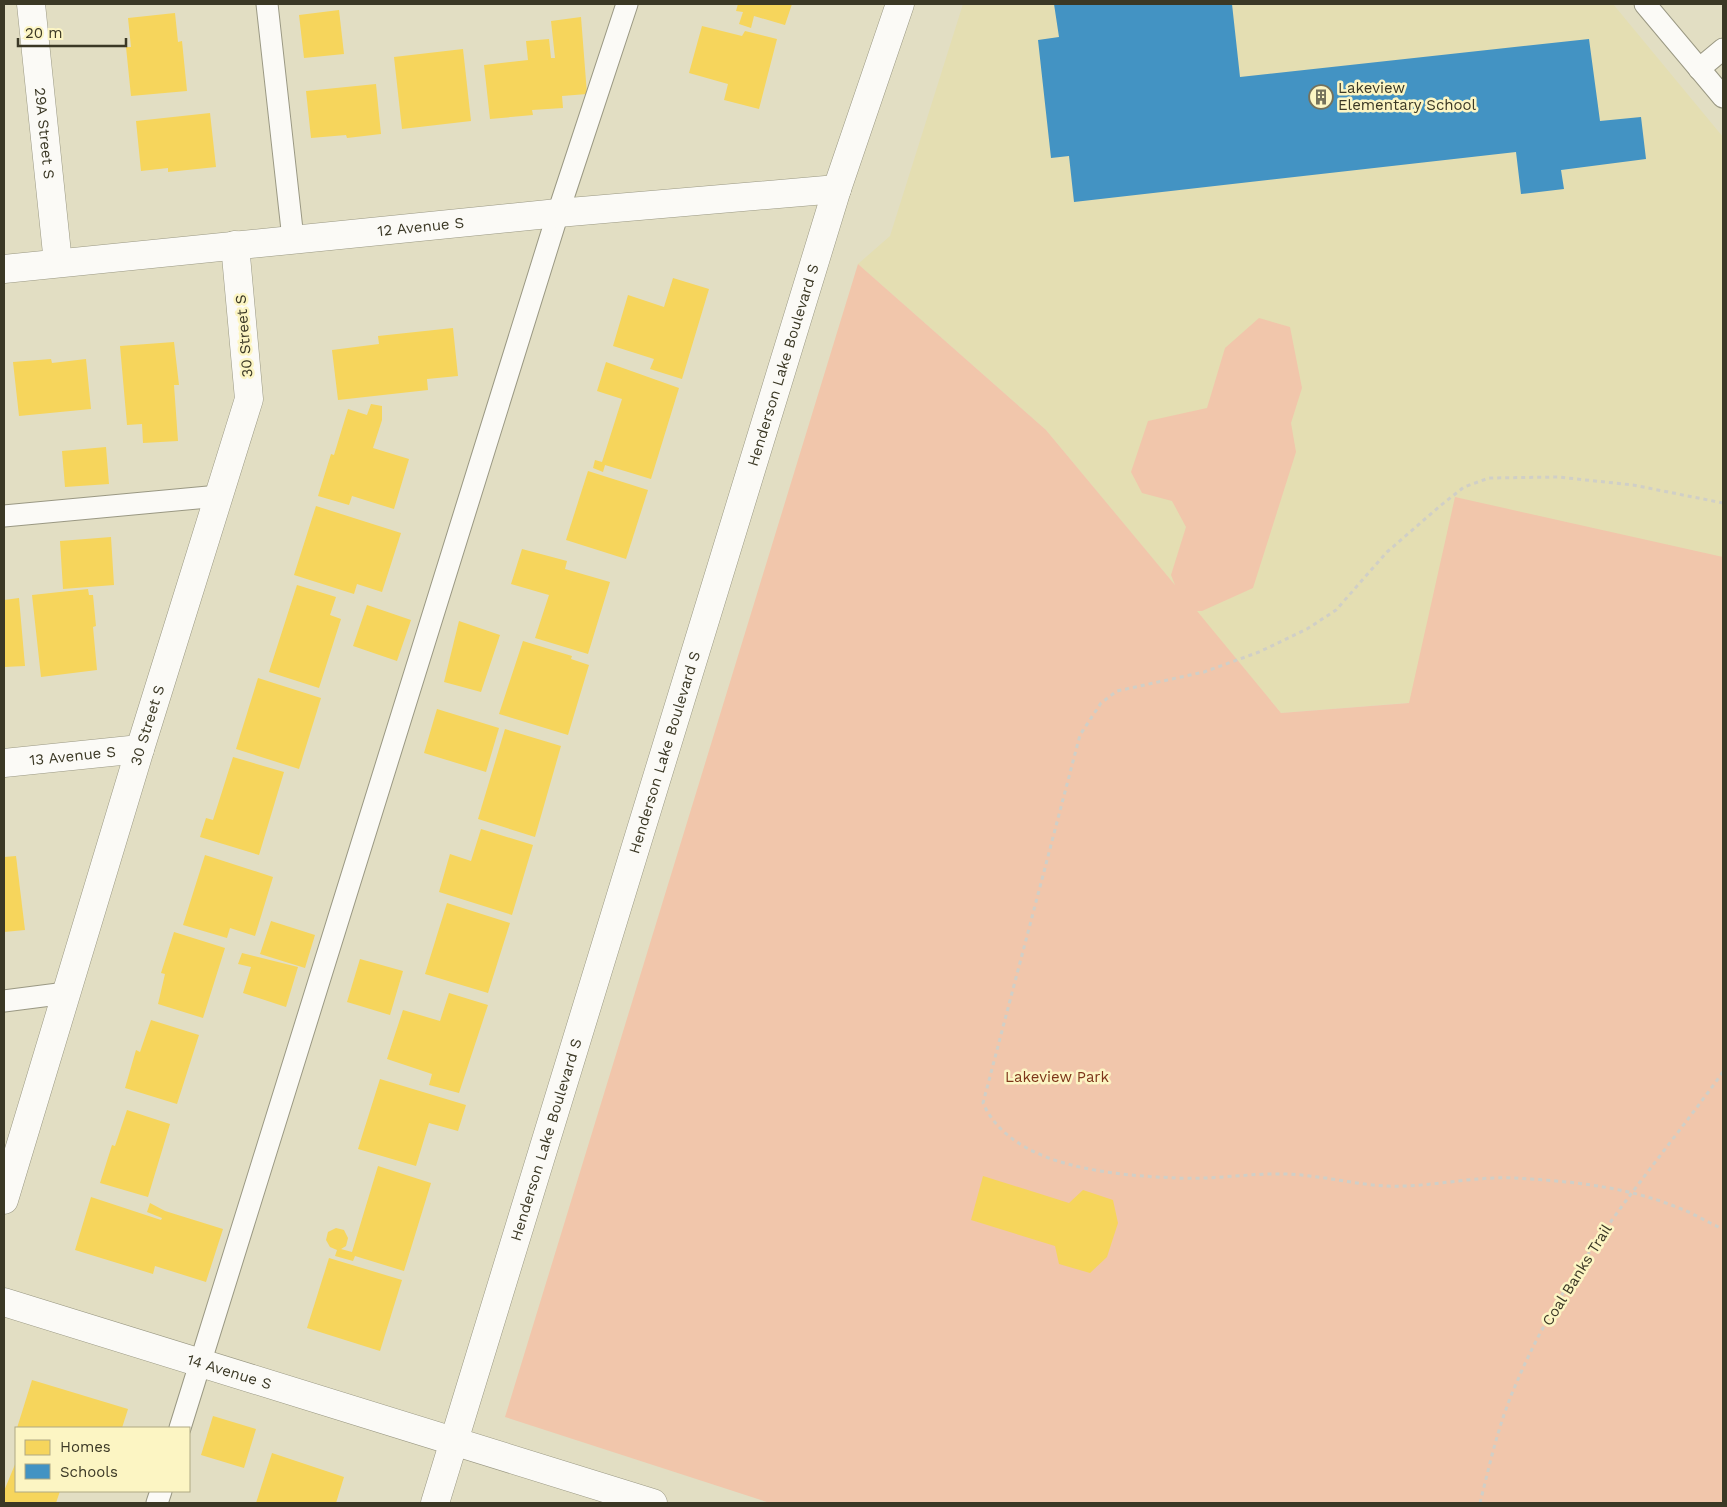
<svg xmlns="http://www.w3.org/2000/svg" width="1727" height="1507" font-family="'Work Sans',sans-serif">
  <rect width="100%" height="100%" fill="#e2dec3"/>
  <!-- built -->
  <path fill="#e4deb2" d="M963,4H1613L1723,137V678L1281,713L1046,430L858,264L890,236Z"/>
  <!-- green -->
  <path fill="#f1c6ab" d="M858,264L1046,430L1175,585L1171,575L1186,527L1172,501L1142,493L1131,472L1148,421L1207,408L1225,348L1259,318L1290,327L1302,388L1291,423L1296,452L1253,588L1202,611H1197L1281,713L1409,703L1455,497L1723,557V1503H770L505,1417Z"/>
  <!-- homes -->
  <g fill="#f6d55c">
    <path d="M738,4H792L785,25L754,16L751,28L739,24L743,12L736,11Z"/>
    <path d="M339,10L344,54L304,58L299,15Z"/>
    <path d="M175,13L178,42L182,41L187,91L131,96L126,47H131L128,18Z"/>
    <path d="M581,17L587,94L562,96L563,108L532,110L533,115L490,119L484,65L528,60L526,41L549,39L551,58H555L551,21Z"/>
    <path d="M702,26L742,36L745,31L777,39L759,109L724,100L728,84L689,73Z"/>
    <path d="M463,49L471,121L402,129L394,57Z"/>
    <path d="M376,84L381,134L347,138L346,135L311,138L306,91Z"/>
    <path d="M210,113L216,167L168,172V168L141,171L136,121Z"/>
    <path d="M673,278L709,289L682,379L650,369L654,359L613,346L628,295L664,307Z"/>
    <path d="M453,328L458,376L427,379L428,390L338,400L332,350L379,344L378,336Z"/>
    <path d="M174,342L179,385H174L178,441L143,443L142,424L127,425L120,346Z"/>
    <path d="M51,359L52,363L86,359L91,409L19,416L13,362Z"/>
    <path d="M606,362L679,388L651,479L605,465L603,472L593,468L595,460L602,462L622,399L597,391Z"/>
    <path d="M371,404L382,406V420L373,448L409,459L394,509L352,496L349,505L318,496L331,454L334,455L348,409L367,415Z"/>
    <path d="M106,447L109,484L65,487L62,451Z"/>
    <path d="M588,471L648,490L626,559L566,540Z"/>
    <path d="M316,506L401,533L382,592L357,584L354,594L294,575Z"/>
    <path d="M111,537L114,585L63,589L60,541Z"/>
    <path d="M522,549L567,561L565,569L610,582L588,654L535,638L549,595L511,584Z"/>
    <path d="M297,585L336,597L330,615L341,619L319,688L269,672Z"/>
    <path d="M88,589L89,595H93L96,626L93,627L97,670L41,677L32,595Z"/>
    <path d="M19,598L25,666L4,667V600Z"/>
    <path d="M367,605L411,620L397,661L353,646Z"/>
    <path d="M459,621L500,635L481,692L444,682Z"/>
    <path d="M523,641L572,656L571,659L589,665L568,735L499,714Z"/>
    <path d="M258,678L321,698L299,769L236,749Z"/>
    <path d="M437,709L499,728L486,772L424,753Z"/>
    <path d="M505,729L561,746L535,837L478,819Z"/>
    <path d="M233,757L284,772L259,855L200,837L206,818L213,820Z"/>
    <path d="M481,829L533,845L512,915L439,892L450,854L471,861Z"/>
    <path d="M205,855L273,877L255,936L230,928L227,938L183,925Z"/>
    <path d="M16,856L25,930L4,932V857Z"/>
    <path d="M447,903L510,923L488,993L425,974Z"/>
    <path d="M271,921L315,935L305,968L260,954Z"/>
    <path d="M174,932L225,948L203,1018L158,1004L165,974L161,973Z"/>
    <path d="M242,953L298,967L286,1007L243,993L251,967L238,964Z"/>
    <path d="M360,959L403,971L390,1015L347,1002Z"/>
    <path d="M449,993L488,1005L459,1093L429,1085L432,1074L387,1059L403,1010L440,1021Z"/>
    <path d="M151,1020L199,1035L177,1104L125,1088L136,1050L140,1052Z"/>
    <path d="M380,1079L466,1105L458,1131L429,1123L416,1166L358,1149Z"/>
    <path d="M127,1110L170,1124L148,1197L100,1183L112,1145L115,1146Z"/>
    <path d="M378,1166L431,1183L404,1271L355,1256L353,1261L335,1256L337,1250L330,1247L326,1240L328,1232L336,1228L344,1230L348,1238L346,1246L341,1249L352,1252Z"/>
    <path d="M983,1176L1069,1203L1083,1190L1113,1200L1118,1223L1107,1257L1090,1273L1059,1264L1055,1246L971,1220Z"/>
    <path d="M91,1197L161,1220L162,1218L147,1212L150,1203L165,1211L223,1229L206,1282L155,1266L153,1274L75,1250Z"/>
    <path d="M329,1258L402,1280L380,1351L307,1328Z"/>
    <path d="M32,1380L128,1409L122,1428H17Z"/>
    <path d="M213,1416L256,1429L244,1468L201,1455Z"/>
    <path d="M272,1453L344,1477L336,1503H256Z"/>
    <path d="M16,1462V1491H60L56,1503H4V1491Z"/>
  </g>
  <!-- schools -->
  <path fill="#4393c3" d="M1054,4H1232L1240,77L1589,39L1600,121L1641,117L1646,159L1561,170L1564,189L1521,194L1516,152L1074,202L1069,156L1051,158L1038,40L1059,37Z"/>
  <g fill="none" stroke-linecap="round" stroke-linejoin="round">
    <!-- lane casing -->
    <g stroke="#9a9883" stroke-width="23">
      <g id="lane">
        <path d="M267,4L293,239"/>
        <path d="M1645,4L1723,97"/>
        <path d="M1699,69L1723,49"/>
        <path d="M4,516L219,496"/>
        <path d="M4,1001L66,993"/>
        <path d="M180,1428L558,213L627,4"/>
        <path d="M157,1503L161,1491"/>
      </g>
    </g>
    <!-- street casing -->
    <g stroke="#9a9883" stroke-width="29">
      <g id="street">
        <path id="s1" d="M31,4L58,263"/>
        <path id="s2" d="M4,269L558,213L837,189"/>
        <path id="s3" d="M4,763L140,749"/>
        <path id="s4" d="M4,1200L140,749L249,399L235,245"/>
        <path id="s5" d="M4,1302L653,1503"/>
        <path id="s6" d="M435,1503L837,189L900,4"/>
      </g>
    </g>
    <!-- path -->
    <g stroke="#d0cfc7" stroke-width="3" stroke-dasharray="4 4" stroke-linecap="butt">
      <path d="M1723,503L1633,485L1558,477L1489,478L1464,487L1440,506L1387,552L1336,610L1307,629L1259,652L1204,672L1117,691L1101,703L1080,735L983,1103C1012,1168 1113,1175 1176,1178C1212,1180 1249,1173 1285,1174C1319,1175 1352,1184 1385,1186C1428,1188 1471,1176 1514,1178C1568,1181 1623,1186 1674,1206C1691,1212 1707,1222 1723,1229"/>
      <path d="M1480,1503C1490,1463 1499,1422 1516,1384C1565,1267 1650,1173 1723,1072"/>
    </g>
    <!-- lane -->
    <use href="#lane" stroke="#fbfaf6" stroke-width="21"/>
    <!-- street -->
    <use href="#street" stroke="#fbfaf6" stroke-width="28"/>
  </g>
  <!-- icons -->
  <defs>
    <g id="building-ring" transform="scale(1.25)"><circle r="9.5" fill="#fcf5c3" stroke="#75725c" stroke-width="1.5"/><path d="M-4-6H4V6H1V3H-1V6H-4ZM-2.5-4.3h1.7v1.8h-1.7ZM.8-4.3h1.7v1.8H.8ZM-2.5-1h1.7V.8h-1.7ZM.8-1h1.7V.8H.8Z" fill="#75725c"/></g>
  </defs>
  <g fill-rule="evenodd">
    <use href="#building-ring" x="1321" y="97"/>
  </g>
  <g text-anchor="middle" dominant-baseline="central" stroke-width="5" stroke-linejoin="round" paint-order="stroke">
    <!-- poi labels -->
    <g font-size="15" fill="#3b3825" stroke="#fcf5c3" text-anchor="start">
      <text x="1338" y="88">Lakeview<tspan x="1338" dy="17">Elementary School</tspan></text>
    </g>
    <!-- street labels -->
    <g font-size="15" fill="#3b3825" stroke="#fcf5c3">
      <text stroke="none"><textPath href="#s1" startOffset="130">29A Street S</textPath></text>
      <text stroke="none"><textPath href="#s2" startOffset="419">12 Avenue S</textPath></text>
      <text transform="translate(244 336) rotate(-95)">30 Street S</text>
      <text stroke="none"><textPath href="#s6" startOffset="1190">Henderson Lake Boulevard S</textPath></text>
      <text stroke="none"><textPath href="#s4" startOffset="496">30 Street S</textPath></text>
      <text stroke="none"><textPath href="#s6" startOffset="785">Henderson Lake Boulevard S</textPath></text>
      <text stroke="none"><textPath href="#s3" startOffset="69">13 Avenue S</textPath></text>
      <text stroke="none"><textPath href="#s6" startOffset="380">Henderson Lake Boulevard S</textPath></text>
      <text transform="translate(1577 1275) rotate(-58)">Coal Banks Trail</text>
      <text stroke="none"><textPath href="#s5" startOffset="236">14 Avenue S</textPath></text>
    </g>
    <!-- park labels -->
    <g font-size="15" fill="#7d3519" stroke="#fcf5c3">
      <text x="1057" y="1077">Lakeview Park</text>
    </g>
  </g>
  <!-- border -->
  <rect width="1727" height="1507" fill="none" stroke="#3b3825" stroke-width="10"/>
  <!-- legend -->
  <rect x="15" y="1427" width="175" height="65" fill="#fcf5c3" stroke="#afa984"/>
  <rect x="25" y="1440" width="25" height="15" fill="#f6d55c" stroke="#afa984"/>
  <text x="60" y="1452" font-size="15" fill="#3b3825">Homes</text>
  <rect x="25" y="1464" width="25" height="15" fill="#4393c3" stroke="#afa984"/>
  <text x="60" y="1477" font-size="15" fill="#3b3825">Schools</text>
  <!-- scale -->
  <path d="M18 38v8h108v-8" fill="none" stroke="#3b3825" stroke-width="2.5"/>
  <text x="25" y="38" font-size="15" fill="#3b3825" stroke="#fcf5c3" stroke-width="4" paint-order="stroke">20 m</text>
</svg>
